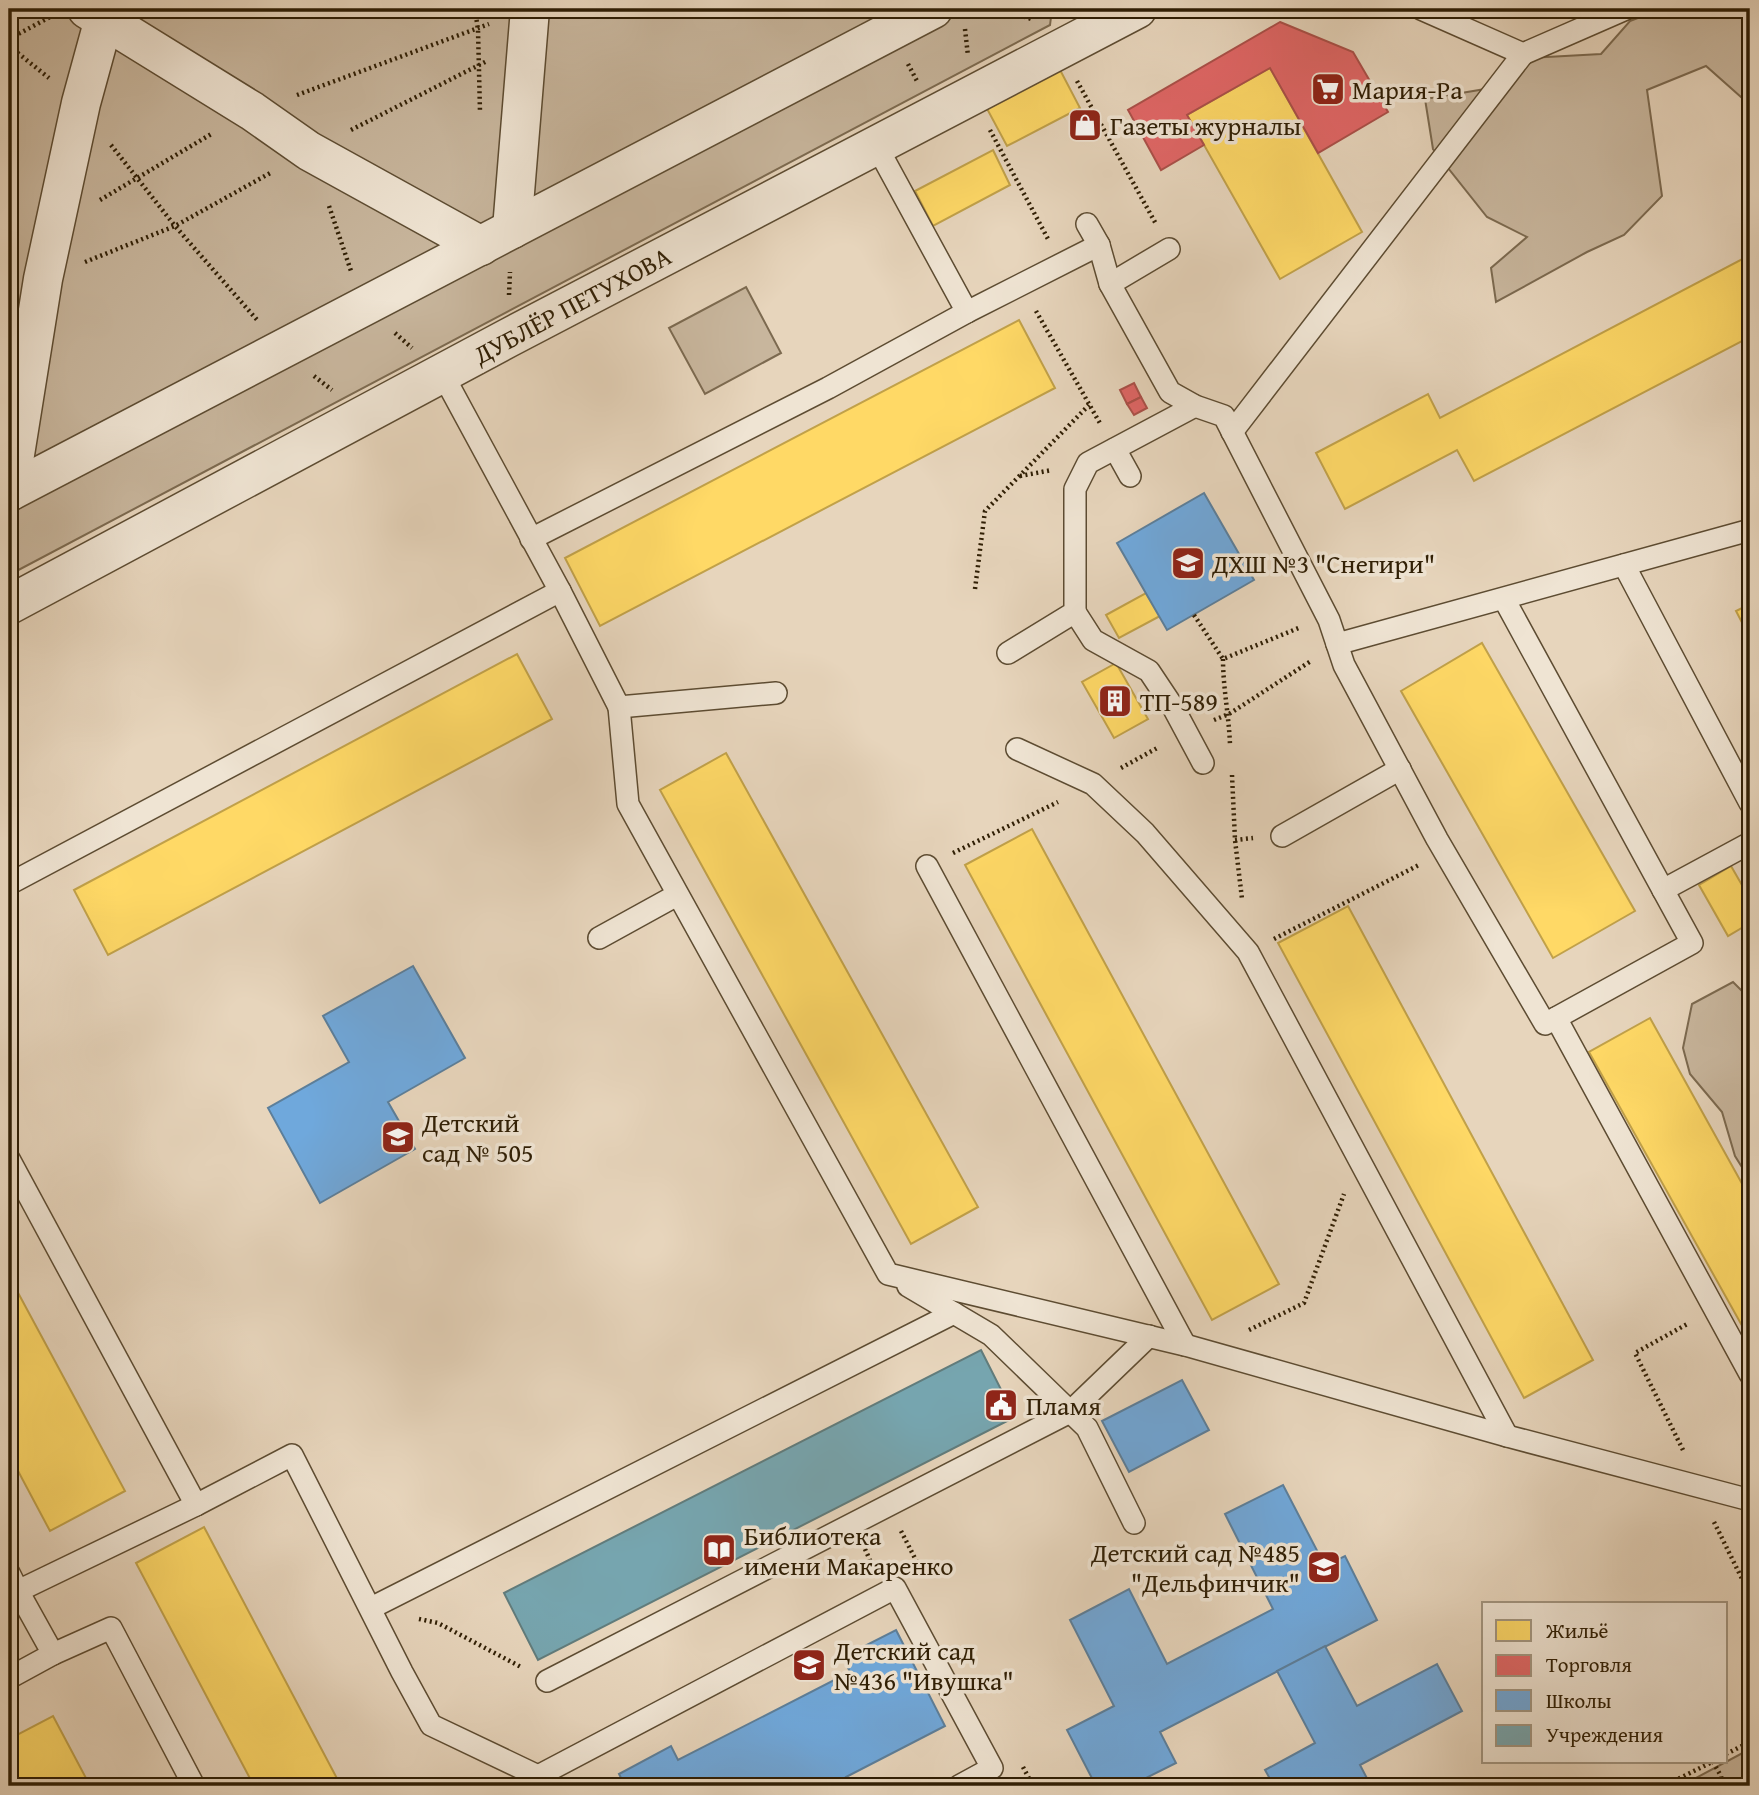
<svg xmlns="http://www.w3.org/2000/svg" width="1759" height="1795" font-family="'Gentium Book Plus',serif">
  <rect width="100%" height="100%" fill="#e7d5bc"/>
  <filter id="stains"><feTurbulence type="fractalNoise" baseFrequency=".00286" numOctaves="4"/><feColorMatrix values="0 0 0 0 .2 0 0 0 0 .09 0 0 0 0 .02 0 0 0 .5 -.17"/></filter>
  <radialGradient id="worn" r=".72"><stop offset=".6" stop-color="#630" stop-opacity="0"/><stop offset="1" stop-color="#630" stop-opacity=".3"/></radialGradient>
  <!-- green -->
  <g fill="#c8b69d" stroke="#7c6a50" stroke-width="2">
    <path d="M9,9H1052L1050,25L9,575Z"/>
    <path d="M1661,9H1750V105L1706,66L1647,90L1662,196L1624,235L1587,252L1496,302L1491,268L1527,237L1487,217L1433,149L1425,99L1485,89L1508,59L1601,54L1630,21Z"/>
    <path d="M746,287L781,353L705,394L669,328Z"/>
    <path d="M1733,982L1750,999V1180L1735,1156L1722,1112L1690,1074L1683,1048L1692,1004Z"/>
    <path d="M1750,1749V1786H1681Z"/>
  </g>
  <!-- homes -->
  <g fill="#ffd966" stroke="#c1a149" stroke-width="2">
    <path d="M1058,66L1080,108L1007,146L985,105Z"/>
    <path d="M1270,68L1362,232L1280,279L1187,115Z"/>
    <path d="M993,150L1010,185L933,226L915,191Z"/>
    <path d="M1750,255V337L1474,481L1457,450L1345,509L1316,453L1428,394L1440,418Z"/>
    <path d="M1019,320L1055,388L600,626L565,558Z"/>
    <path d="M1146,593L1160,616L1119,638L1106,615Z"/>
    <path d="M1750,604V638L1736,611Z"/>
    <path d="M1482,643L1635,911L1553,958L1401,691Z"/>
    <path d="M517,654L552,719L108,955L74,890Z"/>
    <path d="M1116,663L1148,719L1114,738L1082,682Z"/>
    <path d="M726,753L978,1207L911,1244L660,790Z"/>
    <path d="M1032,829L1279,1284L1212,1320L965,865Z"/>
    <path d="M1731,866L1750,899V923L1728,936L1699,885Z"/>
    <path d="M1348,906L1593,1360L1524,1398L1278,943Z"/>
    <path d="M1650,1018L1750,1198V1340L1589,1052Z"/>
    <path d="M9,1276L125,1491L50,1531L9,1454Z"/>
    <path d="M204,1527L341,1786H254L136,1563Z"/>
    <path d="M53,1716L87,1780L75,1786H9V1739Z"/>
  </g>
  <!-- shops -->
  <g fill="#e06666" stroke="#ab5049" stroke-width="2">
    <path d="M1280,22L1353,52L1388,112L1318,153L1270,68L1187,115L1204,145L1161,170L1128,110Z"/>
    <path d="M1134,383L1141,397L1127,404L1120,390Z"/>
    <path d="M1141,397L1147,408L1134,415L1127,404Z"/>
  </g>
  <!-- schools -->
  <g fill="#6fa8dc" stroke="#5c7f9b" stroke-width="2">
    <path d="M1204,493L1254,580L1167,630L1117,543Z"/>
    <path d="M413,966L465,1058L388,1102L415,1149L320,1203L268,1108L349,1062L323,1016Z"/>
    <path d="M1182,1380L1209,1430L1129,1472L1102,1421Z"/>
    <path d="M1283,1485L1325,1566L1345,1556L1377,1620L1160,1732L1176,1763L1130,1786H1096L1067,1730L1114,1706L1070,1620L1129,1589L1167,1664L1273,1609L1225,1514Z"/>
    <path d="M896,1630L945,1726L846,1777L851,1786H625L619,1774L671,1746L678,1760L850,1672L843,1657Z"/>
    <path d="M1325,1646L1357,1706L1437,1664L1462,1711L1360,1765L1371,1786H1274L1265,1770L1315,1743L1277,1671Z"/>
  </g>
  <!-- public -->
  <path fill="#76a5af" stroke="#617c7c" stroke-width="2" d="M981,1350L1015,1417L538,1660L504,1593Z"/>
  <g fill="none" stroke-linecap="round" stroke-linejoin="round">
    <!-- lane casing -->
    <g stroke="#5d4c32" stroke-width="24">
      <g id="lane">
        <path d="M1421,9L1523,54L1626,9"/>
        <path d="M876,145L967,312"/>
        <path d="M1087,224L1099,245L1110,284"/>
        <path d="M1169,249L1110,284L1170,392L1195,406L1224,416L1329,620L1344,665L1437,839L1545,1024L1692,943L1504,599"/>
        <path d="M442,373L560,591L619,707L776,693"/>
        <path d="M1232,432L1523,54"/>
        <path d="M1115,449L1130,476"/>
        <path d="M531,539L828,388L967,312L1099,245"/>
        <path d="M1624,565L1750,803"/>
        <path d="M1075,612L1093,640L1149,671L1173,707L1203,763"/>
        <path d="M1337,644L1750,530"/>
        <path d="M1008,653L1075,612V489L1088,463L1195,406"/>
        <path d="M619,707L628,804L888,1274L1185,1345L1507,1436L1750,1500"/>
        <path d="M1017,749L1093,784L1145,833L1248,952L1507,1436"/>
        <path d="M1282,836L1400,769"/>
        <path d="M927,866L1185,1345"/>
        <path d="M9,884L560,591"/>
        <path d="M1663,890L1750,843"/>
        <path d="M599,938L677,895"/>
        <path d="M1556,1018L1750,1374"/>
        <path d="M9,1159L196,1505"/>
        <path d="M908,1286L991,1335L1087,1428L1134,1523"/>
        <path d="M9,1573L18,1591L196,1505L292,1455L402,1672L431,1725L538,1776L544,1786"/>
        <path d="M371,1608L954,1313"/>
        <path d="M53,1654L111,1628L194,1786"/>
        <path d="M9,1678L53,1654L18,1591"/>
        <path d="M547,1681L1070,1412L1149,1336"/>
        <path d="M538,1776L895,1588L992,1768L959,1786"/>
      </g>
    </g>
    <!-- street casing -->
    <g stroke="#5d4c32" stroke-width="41">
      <g id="street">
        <path d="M87,9L252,111L309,151L481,246"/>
        <path d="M512,229L530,9"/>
        <path d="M9,492L933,9"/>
        <path d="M9,492L43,279L81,103L104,19L111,9"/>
        <path d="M9,605L508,338L1137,9"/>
      </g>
    </g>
    <!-- path -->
    <g stroke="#2f1e04" stroke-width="4.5" stroke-dasharray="2 3.5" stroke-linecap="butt">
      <path d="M475,9L478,30L480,112"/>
      <path d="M1003,9L1031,19"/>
      <path d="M965,29L968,56"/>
      <path d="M9,39L50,17"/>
      <path d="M9,46L49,78"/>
      <path d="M908,64L917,81"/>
      <path d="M1077,81L1156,224"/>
      <path d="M297,95L489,24"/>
      <path d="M351,130L487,61"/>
      <path d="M990,130L1048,239"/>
      <path d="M111,145L175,226L258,321"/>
      <path d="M100,200L213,133"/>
      <path d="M329,206L351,271"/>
      <path d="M85,262L175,226L272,172"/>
      <path d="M509,295L510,272"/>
      <path d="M1036,311L1101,425"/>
      <path d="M395,333L412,348"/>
      <path d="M314,376L332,390"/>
      <path d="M1020,476L1052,470"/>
      <path d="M975,589L985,511L1089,405"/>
      <path d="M1194,615L1223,659L1301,627"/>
      <path d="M1223,659C1223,688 1229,716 1230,745"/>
      <path d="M1214,720L1229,714L1311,661"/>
      <path d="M1121,768L1159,747"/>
      <path d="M1232,775L1235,840L1242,899"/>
      <path d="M1235,840L1253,838"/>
      <path d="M953,853L1058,802"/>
      <path d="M1274,939L1419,865"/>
      <path d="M1249,1330L1304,1303L1344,1194"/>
      <path d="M1683,1450L1635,1353L1689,1323"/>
      <path d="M1714,1522L1750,1595"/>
      <path d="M901,1531L921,1570"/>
      <path d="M865,1549L873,1567"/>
      <path d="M419,1619L438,1623L521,1667"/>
      <path d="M1726,1754L1750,1742"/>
      <path d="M1713,1762L1721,1776L1723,1786"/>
      <path d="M1023,1767L1033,1786"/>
      <path d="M1664,1786L1712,1762"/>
    </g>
    <!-- lane -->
    <use href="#lane" stroke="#efe4d3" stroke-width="21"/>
    <!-- street -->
    <use href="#street" stroke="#efe4d3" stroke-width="38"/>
  </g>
  <!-- icons -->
  <defs>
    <g id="supermarket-square" transform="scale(1.75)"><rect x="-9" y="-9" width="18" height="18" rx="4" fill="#8f2418" stroke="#efe4d3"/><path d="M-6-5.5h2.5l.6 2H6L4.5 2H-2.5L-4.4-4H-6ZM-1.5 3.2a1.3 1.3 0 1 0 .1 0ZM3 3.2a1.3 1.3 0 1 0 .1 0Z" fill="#fff"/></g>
    <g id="shop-square" transform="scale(1.75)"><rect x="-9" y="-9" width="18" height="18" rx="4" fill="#8f2418" stroke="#efe4d3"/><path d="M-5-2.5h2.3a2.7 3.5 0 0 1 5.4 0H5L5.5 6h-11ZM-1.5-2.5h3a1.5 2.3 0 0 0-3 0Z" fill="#fff"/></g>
    <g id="school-square" transform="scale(1.75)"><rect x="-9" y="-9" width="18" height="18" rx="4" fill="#8f2418" stroke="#efe4d3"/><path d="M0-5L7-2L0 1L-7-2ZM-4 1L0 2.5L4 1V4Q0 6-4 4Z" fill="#fff"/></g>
    <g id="building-square" transform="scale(1.75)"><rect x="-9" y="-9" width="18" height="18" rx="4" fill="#8f2418" stroke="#efe4d3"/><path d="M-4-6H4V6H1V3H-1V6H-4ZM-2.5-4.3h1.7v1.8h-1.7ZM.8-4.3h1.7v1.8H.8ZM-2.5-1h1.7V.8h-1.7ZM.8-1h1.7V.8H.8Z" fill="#fff"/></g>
    <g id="civic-square" transform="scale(1.75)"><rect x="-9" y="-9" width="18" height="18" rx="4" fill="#8f2418" stroke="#efe4d3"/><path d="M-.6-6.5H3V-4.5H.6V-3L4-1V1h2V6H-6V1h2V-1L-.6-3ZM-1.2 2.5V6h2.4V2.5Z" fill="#fff"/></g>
    <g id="library-square" transform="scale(1.75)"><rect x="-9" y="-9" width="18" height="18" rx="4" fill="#8f2418" stroke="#efe4d3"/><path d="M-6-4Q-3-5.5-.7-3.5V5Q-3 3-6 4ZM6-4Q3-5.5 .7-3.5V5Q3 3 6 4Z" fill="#fff"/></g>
  </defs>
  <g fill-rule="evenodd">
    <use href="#supermarket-square" x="1328" y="89"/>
    <use href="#shop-square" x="1085" y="125"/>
    <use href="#school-square" x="1188" y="563"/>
    <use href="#building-square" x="1115" y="701"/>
    <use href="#school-square" x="398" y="1137"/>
    <use href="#civic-square" x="1001" y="1405"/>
    <use href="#library-square" x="719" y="1550"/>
    <use href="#school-square" x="1324" y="1567"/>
    <use href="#school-square" x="809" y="1665"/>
  </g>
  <g text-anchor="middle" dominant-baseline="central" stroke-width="7" stroke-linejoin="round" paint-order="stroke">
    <!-- poi labels -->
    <g font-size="26" fill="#2f1e04" stroke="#efe4d3" text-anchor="start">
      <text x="1352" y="89">Мария-Ра</text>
      <text x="1110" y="125">Газеты журналы</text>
      <text x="1212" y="563">ДХШ №3 "Снегири"</text>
      <text x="1140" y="701">ТП-589</text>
      <text x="422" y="1122">Детский<tspan x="422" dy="30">сад № 505</tspan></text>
      <text x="1026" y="1405">Пламя</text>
      <text x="744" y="1535">Библиотека<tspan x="744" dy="30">имени Макаренко</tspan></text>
      <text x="1300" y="1552" text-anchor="end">Детский сад №485<tspan x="1300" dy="30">"Дельфинчик"</tspan></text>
      <text x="834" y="1650">Детский сад<tspan x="834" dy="30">№436 "Ивушка"</tspan></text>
    </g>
    <!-- street labels -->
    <g font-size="26" fill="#2f1e04" stroke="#efe4d3">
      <text transform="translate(572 305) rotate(-28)">ДУБЛЁР ПЕТУХОВА</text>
    </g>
  </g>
  <!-- margin -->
  <rect width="1759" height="1795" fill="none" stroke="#e7d5bc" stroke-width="35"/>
  <rect x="10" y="10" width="1738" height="1774" fill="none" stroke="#2f1e04" stroke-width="3.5"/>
  <rect x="18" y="18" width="1724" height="1760" fill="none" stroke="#2f1e04" stroke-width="2"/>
  <!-- legend -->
  <rect x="1482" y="1602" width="245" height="161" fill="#efe4d3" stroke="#a29580" stroke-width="2"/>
  <rect x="1496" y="1620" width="35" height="21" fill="#ffd966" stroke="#a29580" stroke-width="2"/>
  <text x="1546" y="1638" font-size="21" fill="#2f1e04">Жильё</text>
  <rect x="1496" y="1655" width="35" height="21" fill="#e06666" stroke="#a29580" stroke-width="2"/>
  <text x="1546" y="1672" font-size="21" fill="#2f1e04">Торговля</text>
  <rect x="1496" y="1690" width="35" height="21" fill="#6fa8dc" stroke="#a29580" stroke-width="2"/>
  <text x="1546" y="1708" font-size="21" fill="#2f1e04">Школы</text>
  <rect x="1496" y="1725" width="35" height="21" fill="#76a5af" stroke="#a29580" stroke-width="2"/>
  <text x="1546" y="1742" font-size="21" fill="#2f1e04">Учреждения</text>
  <rect width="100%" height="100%" filter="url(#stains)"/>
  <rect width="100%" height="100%" fill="url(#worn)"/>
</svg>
